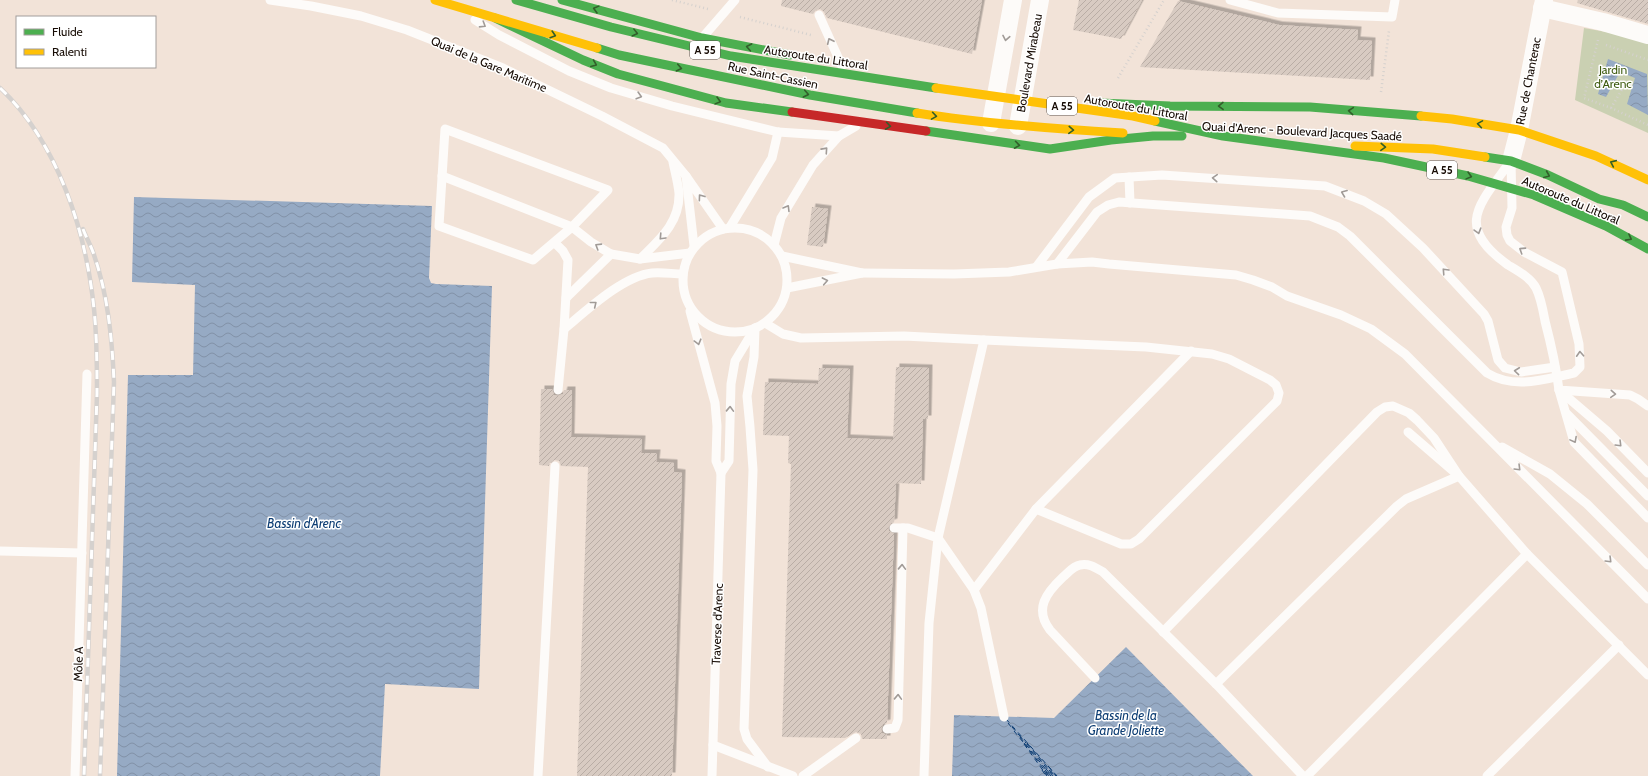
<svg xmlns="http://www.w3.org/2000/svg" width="1648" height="776" font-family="Cabin,sans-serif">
  <defs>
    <pattern id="water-waves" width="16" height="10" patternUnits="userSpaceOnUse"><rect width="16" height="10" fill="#96aac4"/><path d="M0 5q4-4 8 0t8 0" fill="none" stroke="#8191a7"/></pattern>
    <pattern id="building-hatch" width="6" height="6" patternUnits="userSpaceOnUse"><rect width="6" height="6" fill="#d8cbc2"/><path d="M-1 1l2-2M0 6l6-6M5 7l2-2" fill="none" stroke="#b9ada5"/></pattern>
    <filter id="shadow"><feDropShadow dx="3.5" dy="-3.5" stdDeviation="0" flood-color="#0004"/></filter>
  </defs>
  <rect width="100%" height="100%" fill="#f2e3d8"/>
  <!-- garden -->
  <path fill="#cad0b2" d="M1584,28L1612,33L1648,43V133L1575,100Z"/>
  <!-- water -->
  <g fill="url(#water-waves)">
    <path d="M1608,59L1647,74L1648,115L1627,104L1635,78L1620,72L1606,97L1598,94Z"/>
    <path d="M134,197L432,206L429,278L431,283L436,284L492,286L479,689L385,684L380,776H117L128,375H193L195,285L132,282Z"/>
    <path d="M1126,647L1253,776H952L954,715L1054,718Z"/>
  </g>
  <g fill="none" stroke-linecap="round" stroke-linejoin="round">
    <!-- ferry -->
    <g stroke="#0d3d73" stroke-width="1" stroke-dasharray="5 4" stroke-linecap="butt">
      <path d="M1006,719L1057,776"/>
      <path d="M1008,723L1012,728"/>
      <path d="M1012,727L1019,735"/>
      <path d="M1014,731L1023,742"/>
      <path d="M1019,735L1026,743"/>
      <path d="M1020,737L1051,776"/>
      <path d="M1024,743L1049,776"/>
      <path d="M1027,743L1055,776"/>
      <path d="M1024,744L1047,776"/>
      <path d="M1027,744L1053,776"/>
      <path d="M1049,767L1056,776"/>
      <path d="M1046,769L1052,776"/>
      <path d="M1042,770L1046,776"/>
      <path d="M1045,770L1050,776"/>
      <path d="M1049,770L1054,776"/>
      <path d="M1044,771L1048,776"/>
    </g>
  </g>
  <!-- building -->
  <g fill="url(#building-hatch)" filter="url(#shadow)">
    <path d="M782,0H982L972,54L827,18L824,12L820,9L816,10L813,14L781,6Z"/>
    <path d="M1079,0H1142L1121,39L1073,30Z"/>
    <path d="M1578,0H1648V24L1577,3Z"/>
    <path d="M1178,1L1279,25L1358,30L1357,40L1372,41L1370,80L1140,67Z"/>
    <path d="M812,207L828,209L823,247L807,245Z"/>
    <path d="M896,367L929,368L928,419H923L921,484L896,483L894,522L891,523L888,528L889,531L894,534L887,723L883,724L881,729L882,733L887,735V739H862L861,734L856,732L845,738L782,737L791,464L788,463L789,436L763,435L765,382L818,384L819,368L850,369L847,438L893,440Z"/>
    <path d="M541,389H552L554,395L558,396L563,394L564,390H572L571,437L642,439L641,453H657L656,462L674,463V472L682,473L672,776H577L588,467L561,466L559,461L555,460L550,462L549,466L539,465Z"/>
  </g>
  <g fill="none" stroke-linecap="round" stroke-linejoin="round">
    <!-- path -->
    <g stroke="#d5d1ce" stroke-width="2.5" stroke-dasharray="1 3" stroke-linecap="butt">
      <path d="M672,0L708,9"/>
      <path d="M740,17L811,35"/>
      <path d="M1598,40L1584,98L1611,108L1648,125"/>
      <path d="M1606,45L1648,60"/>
      <path d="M1118,78L1164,0"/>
      <path d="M1381,92L1389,31"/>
      <path d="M1611,108L1624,86"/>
    </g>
    <!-- lane -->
    <g stroke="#fdfbf9" stroke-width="9">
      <path d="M270,0L311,6L361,16L407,30L503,68L602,116L663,148L686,176"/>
      <path d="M1230,0L1278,13L1392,17L1395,0"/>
      <path d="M819,15L842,66"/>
      <path d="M475,20L499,35L569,71L611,88L672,106L778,132L839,136"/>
      <path d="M703,37L735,0"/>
      <path d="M445,129L608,190L572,227L533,260L439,226Z"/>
      <path d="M1510,162C1479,205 1454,226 1508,265C1518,271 1531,278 1536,288C1541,298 1543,310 1545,321C1551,344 1556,366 1559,390L1630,395L1638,399L1648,406"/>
      <path d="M442,176L572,227L591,242L611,254L640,259L690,253"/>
      <path d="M1129,177L1130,203"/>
      <path d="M730,227L772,158L778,132"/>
      <circle cx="735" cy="280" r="52"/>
      <path d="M555,243L563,251L568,260L564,329L558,390"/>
      <path d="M774,245L781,218L813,165L839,136L856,126"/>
      <path d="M694,246L686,176L723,229"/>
      <path d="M782,256L862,273L787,288"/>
      <path d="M640,259C659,240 680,223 679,193C678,183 675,172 673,162"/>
      <path d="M1057,264L1097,212L1108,205L1119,202L1310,216L1338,227L1350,236L1487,373C1515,390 1545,379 1574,373L1580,367L1579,344L1562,272L1524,252L1510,241L1507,235L1506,227L1512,208L1511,161"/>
      <path d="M1037,266L1089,197L1115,178L1162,175L1325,186L1364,201L1386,214L1423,248L1484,314L1488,321L1498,360L1505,368L1521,372L1555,367"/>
      <path d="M862,273L954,274L1009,272L1057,264L1092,262L1109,264L1236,275L1253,280L1272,287L1287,296L1341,315L1371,329L1405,354L1648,599"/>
      <path d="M566,298L611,254"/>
      <path d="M690,311L715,403L717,426L716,461L721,473L729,461L731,384L735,361L755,328"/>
      <path d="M765,323L783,334L801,338L904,336L984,340L938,538L974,590L981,608L1004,717"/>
      <path d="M755,328L754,357L747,396L750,427L753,470L744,729L747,739L768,767"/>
      <path d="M564,329C586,311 623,276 652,273C662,272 673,274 683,274"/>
      <path d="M1559,390L1574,442L1648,518"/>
      <path d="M1559,390L1607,431L1648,473"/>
      <path d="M1567,414L1648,496"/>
      <path d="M1502,447L1550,474L1587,504L1648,565"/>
      <path d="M1036,509L1191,351"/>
      <path d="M894,528H908L938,538L929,623L924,776"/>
      <path d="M0,551L82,553"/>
      <path d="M974,590L1036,509L1121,544H1131L1139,539L1277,401L1279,393L1276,385L1270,380L1229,359L1212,354L1146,347L984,340"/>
      <path d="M1163,632L1377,412L1385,407L1393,406L1409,413L1417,420L1434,438L1459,476L1527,554L1648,675"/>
      <path d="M1095,678L1050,630C1034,609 1046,593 1063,577C1068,573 1073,566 1080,565C1089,563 1096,568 1103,572L1216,684L1303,776"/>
      <path d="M1216,684L1397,506L1406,499L1459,476L1408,432"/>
      <path d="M887,729L895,728L898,720L903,528"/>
      <path d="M713,745L793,776"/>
      <path d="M75,776L87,374"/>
      <path d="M538,776L555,466"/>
      <path d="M712,776L721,473"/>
      <path d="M803,776L856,738"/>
      <path d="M1307,776L1527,554"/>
      <path d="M1487,776L1619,645"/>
    </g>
    <!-- street -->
    <g stroke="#fdfbf9" stroke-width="18">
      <path d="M1542,8L1603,22L1648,35"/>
      <path d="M991,123L1013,0"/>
      <path d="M1018,126L1040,0"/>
      <path d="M1511,161L1519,130L1544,0"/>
    </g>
    <!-- fast -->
    <g stroke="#4caf50" stroke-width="9">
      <path d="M516,0L611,27L731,56L936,88"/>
      <path d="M562,0L702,38L790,55"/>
      <path d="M495,18L583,60L618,74L726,103L792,112"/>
      <path d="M597,48L619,55L810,95L917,113"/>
      <path d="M1100,103L1170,106L1310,107L1421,116"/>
      <path d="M1155,121L1223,136L1384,158L1468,176L1534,195L1606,226L1648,249"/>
      <path d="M926,131L1050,149L1111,140L1153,136H1182"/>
      <path d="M1485,157L1511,161L1548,175L1599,199L1623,205L1648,217"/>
    </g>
    <!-- slow -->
    <g stroke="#ffc107" stroke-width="9">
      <path d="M435,0L597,48"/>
      <path d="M936,88L1133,116L1155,121"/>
      <path d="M917,113C985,124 1054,129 1123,133"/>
      <path d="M1421,116L1452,119L1519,130L1596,156L1648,180"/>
      <path d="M1355,146L1433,149L1485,157"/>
    </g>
    <!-- jam -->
    <path stroke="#c62828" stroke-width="9" d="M792,112L926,131"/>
    <!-- rail casing -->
    <g stroke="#d5d1ce" stroke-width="4.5">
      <g id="rail">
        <path d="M0,88C58,143 86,231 94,309C97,337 97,366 97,394L84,776"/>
        <path d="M83,229C86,237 90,244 93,252C108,294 112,338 114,382L100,776"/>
      </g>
    </g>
    <!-- rail -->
    <use href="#rail" stroke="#fff" stroke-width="3" stroke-dasharray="9" stroke-linecap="butt"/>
  </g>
  <!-- one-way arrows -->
  <defs><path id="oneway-chevron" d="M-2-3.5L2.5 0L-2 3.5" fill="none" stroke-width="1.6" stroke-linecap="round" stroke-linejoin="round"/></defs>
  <g stroke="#325e2a">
    <use href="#oneway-chevron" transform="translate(596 9) rotate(-165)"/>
    <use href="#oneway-chevron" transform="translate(635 33) rotate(14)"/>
    <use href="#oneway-chevron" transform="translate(553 35) rotate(17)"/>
    <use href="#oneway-chevron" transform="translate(749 47) rotate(-169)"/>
    <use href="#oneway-chevron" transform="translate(594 64) rotate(22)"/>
    <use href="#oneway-chevron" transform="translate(679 68) rotate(12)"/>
    <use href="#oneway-chevron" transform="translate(806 94) rotate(11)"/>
    <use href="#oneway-chevron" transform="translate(718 101) rotate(15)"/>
    <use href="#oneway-chevron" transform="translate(1221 106) rotate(179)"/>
    <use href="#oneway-chevron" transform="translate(1351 111) rotate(-175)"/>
    <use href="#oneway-chevron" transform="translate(934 116) rotate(9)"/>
    <use href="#oneway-chevron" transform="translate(1480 124) rotate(-171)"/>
    <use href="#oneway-chevron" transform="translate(888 126) rotate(8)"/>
    <use href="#oneway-chevron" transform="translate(1071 130) rotate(3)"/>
    <use href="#oneway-chevron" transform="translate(1017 145) rotate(8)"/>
    <use href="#oneway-chevron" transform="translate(1383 147) rotate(3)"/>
    <use href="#oneway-chevron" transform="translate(1613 163) rotate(-156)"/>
    <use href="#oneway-chevron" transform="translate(1547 175) rotate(23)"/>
    <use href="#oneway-chevron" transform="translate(1469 176) rotate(15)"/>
    <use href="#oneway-chevron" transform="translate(1629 238) rotate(28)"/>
  </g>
  <g stroke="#a19b97">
    <use href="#oneway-chevron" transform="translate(483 25) rotate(32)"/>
    <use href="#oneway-chevron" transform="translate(1006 38) rotate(101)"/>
    <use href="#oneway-chevron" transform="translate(830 41) rotate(-115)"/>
    <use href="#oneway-chevron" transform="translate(639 96) rotate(16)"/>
    <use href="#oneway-chevron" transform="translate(825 150) rotate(-48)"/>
    <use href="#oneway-chevron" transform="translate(1215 178) rotate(-176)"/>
    <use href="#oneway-chevron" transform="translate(1344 193) rotate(-159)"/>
    <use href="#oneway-chevron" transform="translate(701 197) rotate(-126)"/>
    <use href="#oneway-chevron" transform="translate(787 208) rotate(-59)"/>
    <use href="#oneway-chevron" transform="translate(1478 231) rotate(74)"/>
    <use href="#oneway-chevron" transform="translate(662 237) rotate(133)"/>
    <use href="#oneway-chevron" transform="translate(598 246) rotate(-148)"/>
    <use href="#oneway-chevron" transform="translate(1522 250) rotate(-147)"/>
    <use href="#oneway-chevron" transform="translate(1445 271) rotate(-133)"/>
    <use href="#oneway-chevron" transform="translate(825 281) rotate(-11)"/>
    <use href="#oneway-chevron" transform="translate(594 304) rotate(-39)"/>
    <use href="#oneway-chevron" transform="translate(698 342) rotate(75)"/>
    <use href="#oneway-chevron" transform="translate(1580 354) rotate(-93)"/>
    <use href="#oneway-chevron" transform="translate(1517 371) rotate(-174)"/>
    <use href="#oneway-chevron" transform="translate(1613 394) rotate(4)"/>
    <use href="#oneway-chevron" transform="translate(730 409) rotate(-88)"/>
    <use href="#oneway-chevron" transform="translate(1574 440) rotate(62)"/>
    <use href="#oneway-chevron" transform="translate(1619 444) rotate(45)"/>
    <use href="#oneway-chevron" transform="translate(1518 468) rotate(45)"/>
    <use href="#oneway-chevron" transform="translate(1609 560) rotate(45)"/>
    <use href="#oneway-chevron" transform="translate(902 567) rotate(-88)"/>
    <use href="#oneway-chevron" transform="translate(898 697) rotate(-88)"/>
  </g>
  <g text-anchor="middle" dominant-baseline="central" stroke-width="3" stroke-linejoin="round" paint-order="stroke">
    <!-- shield labels -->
    <g fill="#fff" stroke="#5d5550" stroke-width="1">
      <rect x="690" y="41" width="30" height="18" rx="3"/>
      <rect x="1047" y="97" width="30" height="18" rx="3"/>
      <rect x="1427" y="161" width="30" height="18" rx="3"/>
    </g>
    <g font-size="11" font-weight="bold" fill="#170c05">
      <text x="705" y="50">A 55</text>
      <text x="1062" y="106">A 55</text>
      <text x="1442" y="170">A 55</text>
    </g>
    <!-- street labels -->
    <g font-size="12" fill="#170c05" stroke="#fff">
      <text transform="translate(816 57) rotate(9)">Autoroute du Littoral</text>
      <text transform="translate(1029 63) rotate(-80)">Boulevard Mirabeau</text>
      <text transform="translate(489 64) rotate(23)">Quai de la Gare Maritime</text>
      <text transform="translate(773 75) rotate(12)">Rue Saint-Cassien</text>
      <text transform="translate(1528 81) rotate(-79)">Rue de Chanterac</text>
      <text transform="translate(1136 107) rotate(10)">Autoroute du Littoral</text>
      <text transform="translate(1302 131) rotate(3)">Quai d'Arenc - Boulevard Jacques Saadé</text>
      <text transform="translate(1571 200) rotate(23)">Autoroute du Littoral</text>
      <text transform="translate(717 624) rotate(-88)">Traverse d'Arenc</text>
      <text transform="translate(78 664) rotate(-88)">Môle A</text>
    </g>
    <!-- park labels -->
    <g font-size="12" fill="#3d5a0f" stroke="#fff">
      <text x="1613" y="69">Jardin<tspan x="1613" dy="14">d’Arenc</tspan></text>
    </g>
    <!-- water labels -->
    <g font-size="13" font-style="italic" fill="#0d3d73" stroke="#fff">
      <text x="304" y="523">Bassin d'Arenc</text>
      <text x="1126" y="715">Bassin de la<tspan x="1126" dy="15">Grande Joliette</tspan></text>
    </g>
  </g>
  <!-- legend -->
  <rect x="16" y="16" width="140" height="52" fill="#ffffff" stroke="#a29e9b"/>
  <rect x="24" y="29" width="20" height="6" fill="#4caf50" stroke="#a29e9b"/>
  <text x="52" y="36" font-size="12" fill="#170c05">Fluide</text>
  <rect x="24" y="49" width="20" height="6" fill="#ffc107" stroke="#a29e9b"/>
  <text x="52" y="56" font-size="12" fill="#170c05">Ralenti</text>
</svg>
